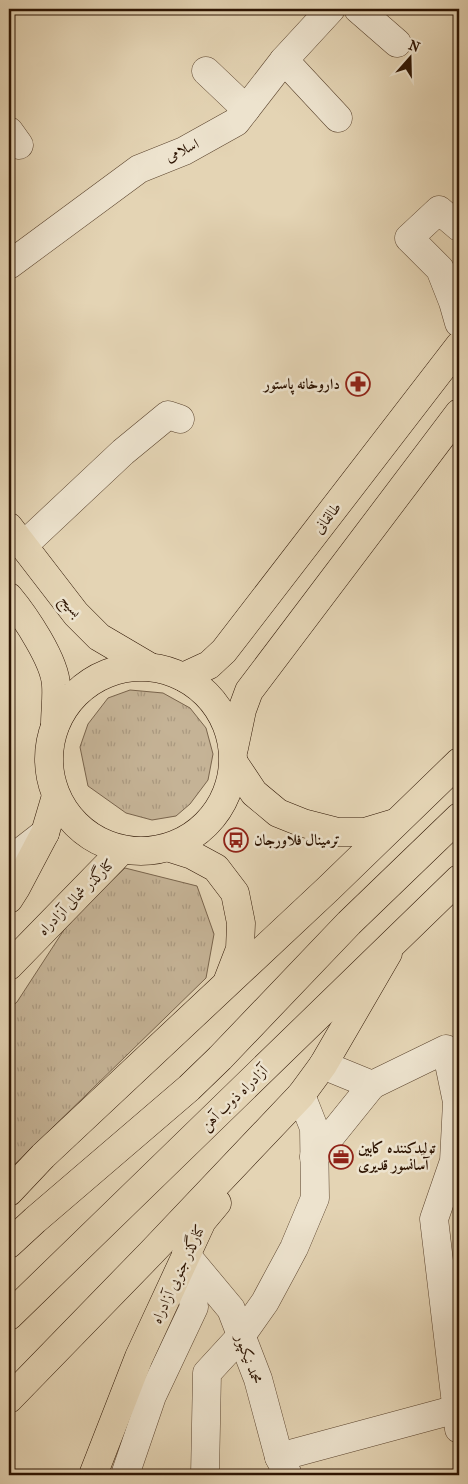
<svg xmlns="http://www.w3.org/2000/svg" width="468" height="1484" font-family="'IM FELL French Canon',Amiri,serif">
  <defs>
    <pattern id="grass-tufts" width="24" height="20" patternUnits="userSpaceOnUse" patternTransform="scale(1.25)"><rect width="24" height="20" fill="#c5b396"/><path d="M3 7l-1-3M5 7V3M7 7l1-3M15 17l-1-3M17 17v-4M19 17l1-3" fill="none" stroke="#aa9980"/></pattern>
  </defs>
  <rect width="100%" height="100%" fill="#e4d4b4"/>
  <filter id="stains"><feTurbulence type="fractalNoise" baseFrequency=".004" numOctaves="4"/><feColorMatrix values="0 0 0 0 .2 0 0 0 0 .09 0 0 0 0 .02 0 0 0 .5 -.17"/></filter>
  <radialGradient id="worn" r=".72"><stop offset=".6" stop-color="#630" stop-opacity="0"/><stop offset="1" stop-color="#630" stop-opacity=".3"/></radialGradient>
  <!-- grass -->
  <g fill="url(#grass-tufts)" stroke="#79644c">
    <path d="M130,690L163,693L190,708L206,728L213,754L208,780L190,804L176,816L152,820L126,813L88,786L80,747L88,724L108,698Z"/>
    <path d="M125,868L197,886L214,934L206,978L9,1170V1009L17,1002L71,919Z"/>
  </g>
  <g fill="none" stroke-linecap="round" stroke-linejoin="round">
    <!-- minor casing -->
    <g stroke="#5b442e" stroke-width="29">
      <g id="minor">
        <path d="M358,9L397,43"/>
        <path d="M284,60L338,118"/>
        <path d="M206,71L246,109"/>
        <path d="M9,131L19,145"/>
        <path d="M459,227L439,210L409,238L440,269L453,302L459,323"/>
        <path d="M9,265L139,169L184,151L236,122L284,60L331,9"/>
        <path d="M24,545L123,452L168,415L180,419"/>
        <path d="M9,861L45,833"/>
        <path d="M323,1065L372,1085L446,1049L457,1102L454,1161L434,1219L459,1429"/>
        <path d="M314,1157L372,1085"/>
        <path d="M186,1255L231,1309L258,1379L279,1457L288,1475"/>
        <path d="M279,1457L457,1409"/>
        <path d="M125,1475L152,1396L194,1307L186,1255"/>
        <path d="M205,1475L207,1373L241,1336L265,1302L294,1248L315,1198L314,1128L301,1095"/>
      </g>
    </g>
    <!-- major casing -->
    <g stroke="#2d1402" stroke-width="29">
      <g id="major">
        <path d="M9,527L76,614L99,637L150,667"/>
        <path d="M9,597C25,616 55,661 56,685C57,698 55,712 55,725"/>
        <circle cx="141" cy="759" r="92"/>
        <path d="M183,677L209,665L224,651L459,346"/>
        <path d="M234,748L242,710L249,691L459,413"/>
        <path d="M234,763L254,793L278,813L303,823L338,832H365L395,823"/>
        <path d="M170,848L192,855L216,868L235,893L241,923L240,949L228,980"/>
        <path d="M9,899L16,888L45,833L56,796"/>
        <path d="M9,966L122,850"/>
        <path d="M9,1192L43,1156L329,888L459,762"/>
        <path d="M9,1399L151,1253L301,1095L323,1065L388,953"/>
        <path d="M93,1475L139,1357L202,1221L217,1203"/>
      </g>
    </g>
    <!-- highway casing -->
    <g stroke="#2d1402" stroke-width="29">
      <g id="highway">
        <path d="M9,1244L35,1220L189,1088L220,1058L349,923L459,817"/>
        <path d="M9,1316L459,879"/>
      </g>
    </g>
    <!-- minor -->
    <use href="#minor" stroke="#ede3ce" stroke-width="28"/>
    <!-- major -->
    <use href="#major" stroke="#e4d4b4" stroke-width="28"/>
    <!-- highway -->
    <use href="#highway" stroke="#e4d4b4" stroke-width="28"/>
  </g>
  <!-- icons -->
  <defs>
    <g id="pharmacy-ring" transform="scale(1.25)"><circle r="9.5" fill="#ede3ce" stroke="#8f2418" stroke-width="1.5"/><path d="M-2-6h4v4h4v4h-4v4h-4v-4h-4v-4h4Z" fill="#8f2418"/></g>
    <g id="bus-ring" transform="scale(1.25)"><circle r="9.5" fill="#ede3ce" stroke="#8f2418" stroke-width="1.5"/><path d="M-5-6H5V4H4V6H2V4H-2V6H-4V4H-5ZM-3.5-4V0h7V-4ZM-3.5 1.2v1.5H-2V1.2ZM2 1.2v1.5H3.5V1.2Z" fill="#8f2418"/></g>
    <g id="office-ring" transform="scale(1.25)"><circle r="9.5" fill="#ede3ce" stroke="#8f2418" stroke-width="1.5"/><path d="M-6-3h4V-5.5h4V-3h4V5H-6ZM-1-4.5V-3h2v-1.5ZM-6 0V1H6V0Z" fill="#8f2418"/></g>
  </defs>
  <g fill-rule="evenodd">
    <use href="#pharmacy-ring" x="358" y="384"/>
    <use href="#bus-ring" x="236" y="840"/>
    <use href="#office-ring" x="341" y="1157"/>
  </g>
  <g text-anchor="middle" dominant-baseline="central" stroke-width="5" stroke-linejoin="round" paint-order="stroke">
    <!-- street labels -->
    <g font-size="15" fill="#2d1402" stroke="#ede3ce">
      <text transform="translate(182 150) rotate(-25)">اسلامی</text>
      <text transform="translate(327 518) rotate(-52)">طالقانی</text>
      <text transform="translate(71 606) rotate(51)">بسیج</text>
      <text transform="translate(76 897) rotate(-45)">کنارگذر شمالی آزادراه</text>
      <text transform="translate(234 1098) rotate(-44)">آزادراه ذوب آهن</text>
      <text transform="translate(178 1274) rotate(-65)">کنارگذر جنوبی آزادراه</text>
      <text transform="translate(249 1359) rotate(70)">محمد نیکپور</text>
    </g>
    <!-- poi labels -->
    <g font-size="15" font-weight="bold" fill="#2d1402" stroke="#ede3ce" text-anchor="start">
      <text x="340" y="384" text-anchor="end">داروخانه پاستور</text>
      <text x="254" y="840">ترمینال فلاورجان</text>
      <text x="358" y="1148">تولیدکننده کابین<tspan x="358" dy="17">آسانسور قدیری</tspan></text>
    </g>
  </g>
  <!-- margin -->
  <rect width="468" height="1484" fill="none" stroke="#e4d4b4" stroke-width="30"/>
  <rect x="10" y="10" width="448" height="1464" fill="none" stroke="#2d1402" stroke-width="2.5"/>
  <rect x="15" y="15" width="438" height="1454" fill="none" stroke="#2d1402"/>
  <!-- north arrow -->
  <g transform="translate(410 58) rotate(20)" stroke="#ede3ce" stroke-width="4" paint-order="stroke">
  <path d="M0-4L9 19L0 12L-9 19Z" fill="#2d1402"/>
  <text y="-8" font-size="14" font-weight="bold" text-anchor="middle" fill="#2d1402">N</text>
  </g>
  <rect width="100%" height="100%" filter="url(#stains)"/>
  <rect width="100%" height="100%" fill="url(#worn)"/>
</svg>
